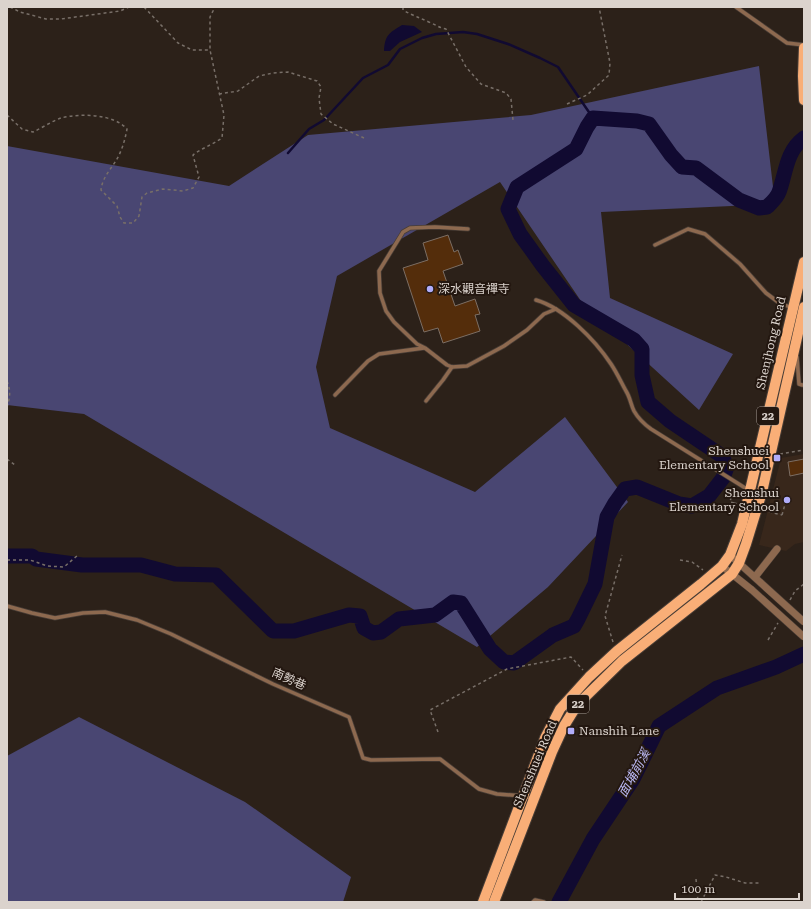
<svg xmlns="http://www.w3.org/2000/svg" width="811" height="909" font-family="'Roboto Serif','Noto Sans TC',serif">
  <rect width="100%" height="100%" fill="#2c2119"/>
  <!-- built -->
  <path fill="#38271b" d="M804,454V542L795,544L786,551L759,545L781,458Z"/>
  <!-- forest -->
  <g fill="#494672">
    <path d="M759,66L775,204L601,212L610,298L733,354L699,410L583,304L500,182L337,276L316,367L330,428L475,492L565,417L628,502L548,587L477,647L84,414L7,405V146L229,186L308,135L531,115Z"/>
    <path d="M79,717L245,802L351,877L343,902H7V756Z"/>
  </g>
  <!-- water -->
  <path fill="#110a31" d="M402,25L414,26L422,32L400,42L390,51H384C385,35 389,33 402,25Z"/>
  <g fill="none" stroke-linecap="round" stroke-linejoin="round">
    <!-- stream -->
    <path stroke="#110a31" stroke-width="2.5" d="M288,153L309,129L324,120L363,78L388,65L400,49L422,38L436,34L463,32L477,34L508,44L540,58L558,67L593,118"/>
    <!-- river -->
    <g stroke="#110a31" stroke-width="15">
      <path d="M7,556H32L36,559L82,565H141L175,574L216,575L273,631H294L349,615L360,616L364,628L373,633L381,632L399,619L435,615L453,602L461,603L490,649L504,662L514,663L553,635L574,626L578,619L595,584L607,517L615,503L625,489L637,487L679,504L692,506L709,496L723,478L727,467L722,456L670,421L648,402L642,375V349L634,340L574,305L543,266L520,234L508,209L517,187L576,149L587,127L593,118L637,121L649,124L671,155L682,167L696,168L739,200L759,208L767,207C771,203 777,198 779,192C786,173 786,151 804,138"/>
      <path d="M559,902L593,839L633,779L659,726L717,688L776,667L804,654"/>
    </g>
  </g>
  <!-- building -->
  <g fill="#542d0b" stroke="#7c6e64">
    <path d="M448,235L454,252L458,250L463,264L443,271L455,306L475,299L480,314L475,315L480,331L443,343L438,328L424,332L403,268L428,260L423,243Z"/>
    <path d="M804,459V473L790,476L788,462Z"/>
  </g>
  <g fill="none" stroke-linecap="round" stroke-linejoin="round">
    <!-- service casing -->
    <g stroke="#483d36" stroke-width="5">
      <g id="service">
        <path d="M736,7L787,43L804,45"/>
        <path d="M468,229L435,227L410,228L403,232L379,271L380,293L386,311L394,322L417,344L425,348L447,365L452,367L467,366L504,346L527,330L544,314L556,309"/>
        <path d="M655,245L688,229L705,234L740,264L766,293L778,302L792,308"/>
        <path d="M536,300C564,308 595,340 611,364C617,373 621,382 626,391C630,397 631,405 634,411C638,418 644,424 651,429L750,491L761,492"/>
        <path d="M797,357L799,384L802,385H804"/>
        <path d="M335,395L368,361L379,354L424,348"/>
        <path d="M426,401L443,380L452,367"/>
        <path d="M7,606L32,613L55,618L83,613L105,612L137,620L171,634L273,684L349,717L363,758L371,760L440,759L479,789L497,794L524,796L533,799"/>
        <path d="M533,902L535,900L544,902"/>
      </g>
    </g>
    <!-- minor casing -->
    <g stroke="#483d36" stroke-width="8">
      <g id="minor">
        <path d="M730,555L761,583"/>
        <path d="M722,566L752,590"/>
        <path d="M755,577L777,549"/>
      </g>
    </g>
    <!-- primary casing -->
    <g stroke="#483d36" stroke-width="12">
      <g id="primary">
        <path d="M804,48L803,76L804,100"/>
        <path d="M483,902L545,738L560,709L589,677L617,651L701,584L722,566L730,555L742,524L804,262"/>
        <path d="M494,902L552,752L564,726L577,705L622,661L732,574L739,563L746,544L762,492L804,307"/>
      </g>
    </g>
    <!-- path -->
    <g stroke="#786f68" stroke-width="1.5" stroke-dasharray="3 3" stroke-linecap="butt">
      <path d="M10,7L20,12L46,19H61L120,11L129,7"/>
      <path d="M144,7L178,43L192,50H210"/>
      <path d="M403,7V10C413,16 421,18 431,23C436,25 440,28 446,29L466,67L481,84L506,93L511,99L513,120"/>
      <path d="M219,94L238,91L259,76L273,73L288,72L317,81L321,87L319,98L321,114L333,124L364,138"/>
      <path d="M567,104L587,95L609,75L610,63L599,7"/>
      <path d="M7,115L22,129L33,132C42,128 52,121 61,118C80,113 114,114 127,129C125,140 122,150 117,159C111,169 102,178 101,190L117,206L120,217L124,223H133L139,216L142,197L147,193L163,189L183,191L193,188L199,177L193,155C202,148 212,145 222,138L224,115L210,50V17L215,7"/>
      <path d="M7,381C11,391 10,397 7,407"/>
      <path d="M780,454L804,450"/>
      <path d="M7,459L15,465"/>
      <path d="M734,503L730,502L732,494L740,495"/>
      <path d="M782,515L787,497"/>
      <path d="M7,560H30L47,566L64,567L78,555"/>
      <path d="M680,560L692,562L703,570"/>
      <path d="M790,600L795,591L804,584"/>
      <path d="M768,640L778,623"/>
      <path d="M613,642L605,616L622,555"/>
      <path d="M438,732L430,710L507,669L571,657L583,670"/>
      <path d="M696,879L698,902"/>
      <path d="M701,902L715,875L726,877L745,883H760"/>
    </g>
    <!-- service -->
    <use href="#service" stroke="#8d694f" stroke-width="3.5"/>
    <!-- minor -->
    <use href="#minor" stroke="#8d694f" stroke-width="7"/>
    <!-- primary -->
    <use href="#primary" stroke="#f9ae77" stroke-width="10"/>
    <!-- minor-bridge casing -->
    <g stroke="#483d36" stroke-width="8" stroke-linecap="butt">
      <g id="minor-bridge">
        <path d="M761,583L804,622"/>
        <path d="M752,590L804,637"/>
      </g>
    </g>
    <!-- path-bridge -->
    <path stroke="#786f68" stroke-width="1.5" stroke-dasharray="3 3" stroke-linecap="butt" d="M734,503L782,515"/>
    <!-- minor-bridge -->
    <use href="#minor-bridge" stroke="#8d694f" stroke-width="7"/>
  </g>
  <!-- markers -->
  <g fill="#b1adfa" stroke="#231710" stroke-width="1.5">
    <circle cx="430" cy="289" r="4"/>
    <rect x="773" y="454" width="8" height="8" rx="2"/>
    <circle cx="787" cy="500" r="4"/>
    <rect x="567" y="727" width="8" height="8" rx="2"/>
  </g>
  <g text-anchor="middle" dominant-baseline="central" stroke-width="4" stroke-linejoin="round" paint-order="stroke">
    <!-- shield labels -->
    <g fill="#231710" stroke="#a49b94" stroke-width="1">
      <rect x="757" y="407" width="22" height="18" rx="3"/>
      <rect x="567" y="695" width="22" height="18" rx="3"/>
    </g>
    <g font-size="11" font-weight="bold" fill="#dbd3cd">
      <text x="768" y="416">22</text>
      <text x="578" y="704">22</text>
    </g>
    <!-- poi labels -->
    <g font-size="12" fill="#dbd3cd" stroke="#231710" text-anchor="start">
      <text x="438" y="289">深水觀音禪寺</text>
      <text x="769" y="451" text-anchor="end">Shenshuei<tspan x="769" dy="14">Elementary School</tspan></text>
      <text x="779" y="493" text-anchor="end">Shenshui<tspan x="779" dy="14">Elementary School</tspan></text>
      <text x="579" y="731">Nanshih Lane</text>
    </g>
    <!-- street labels -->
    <g font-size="12" fill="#dbd3cd" stroke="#231710">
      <text transform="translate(771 343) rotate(-77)">Shenjhong Road</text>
      <text transform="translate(289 679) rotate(24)">南勢巷</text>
      <text transform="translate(535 764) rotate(-67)">Shenshuei Road</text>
    </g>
    <!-- water labels -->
    <g font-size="13" font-style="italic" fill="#bab8f3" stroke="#231710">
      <text transform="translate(634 773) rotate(-61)">面埔前溪</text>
    </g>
  </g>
  <!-- border -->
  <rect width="811" height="909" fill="none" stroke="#dbd3cd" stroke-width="16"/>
  <!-- scale -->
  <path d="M675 893v6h124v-6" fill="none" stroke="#dbd3cd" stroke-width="2"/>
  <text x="681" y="893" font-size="12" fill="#dbd3cd" stroke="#231710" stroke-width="3" paint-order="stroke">100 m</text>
</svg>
